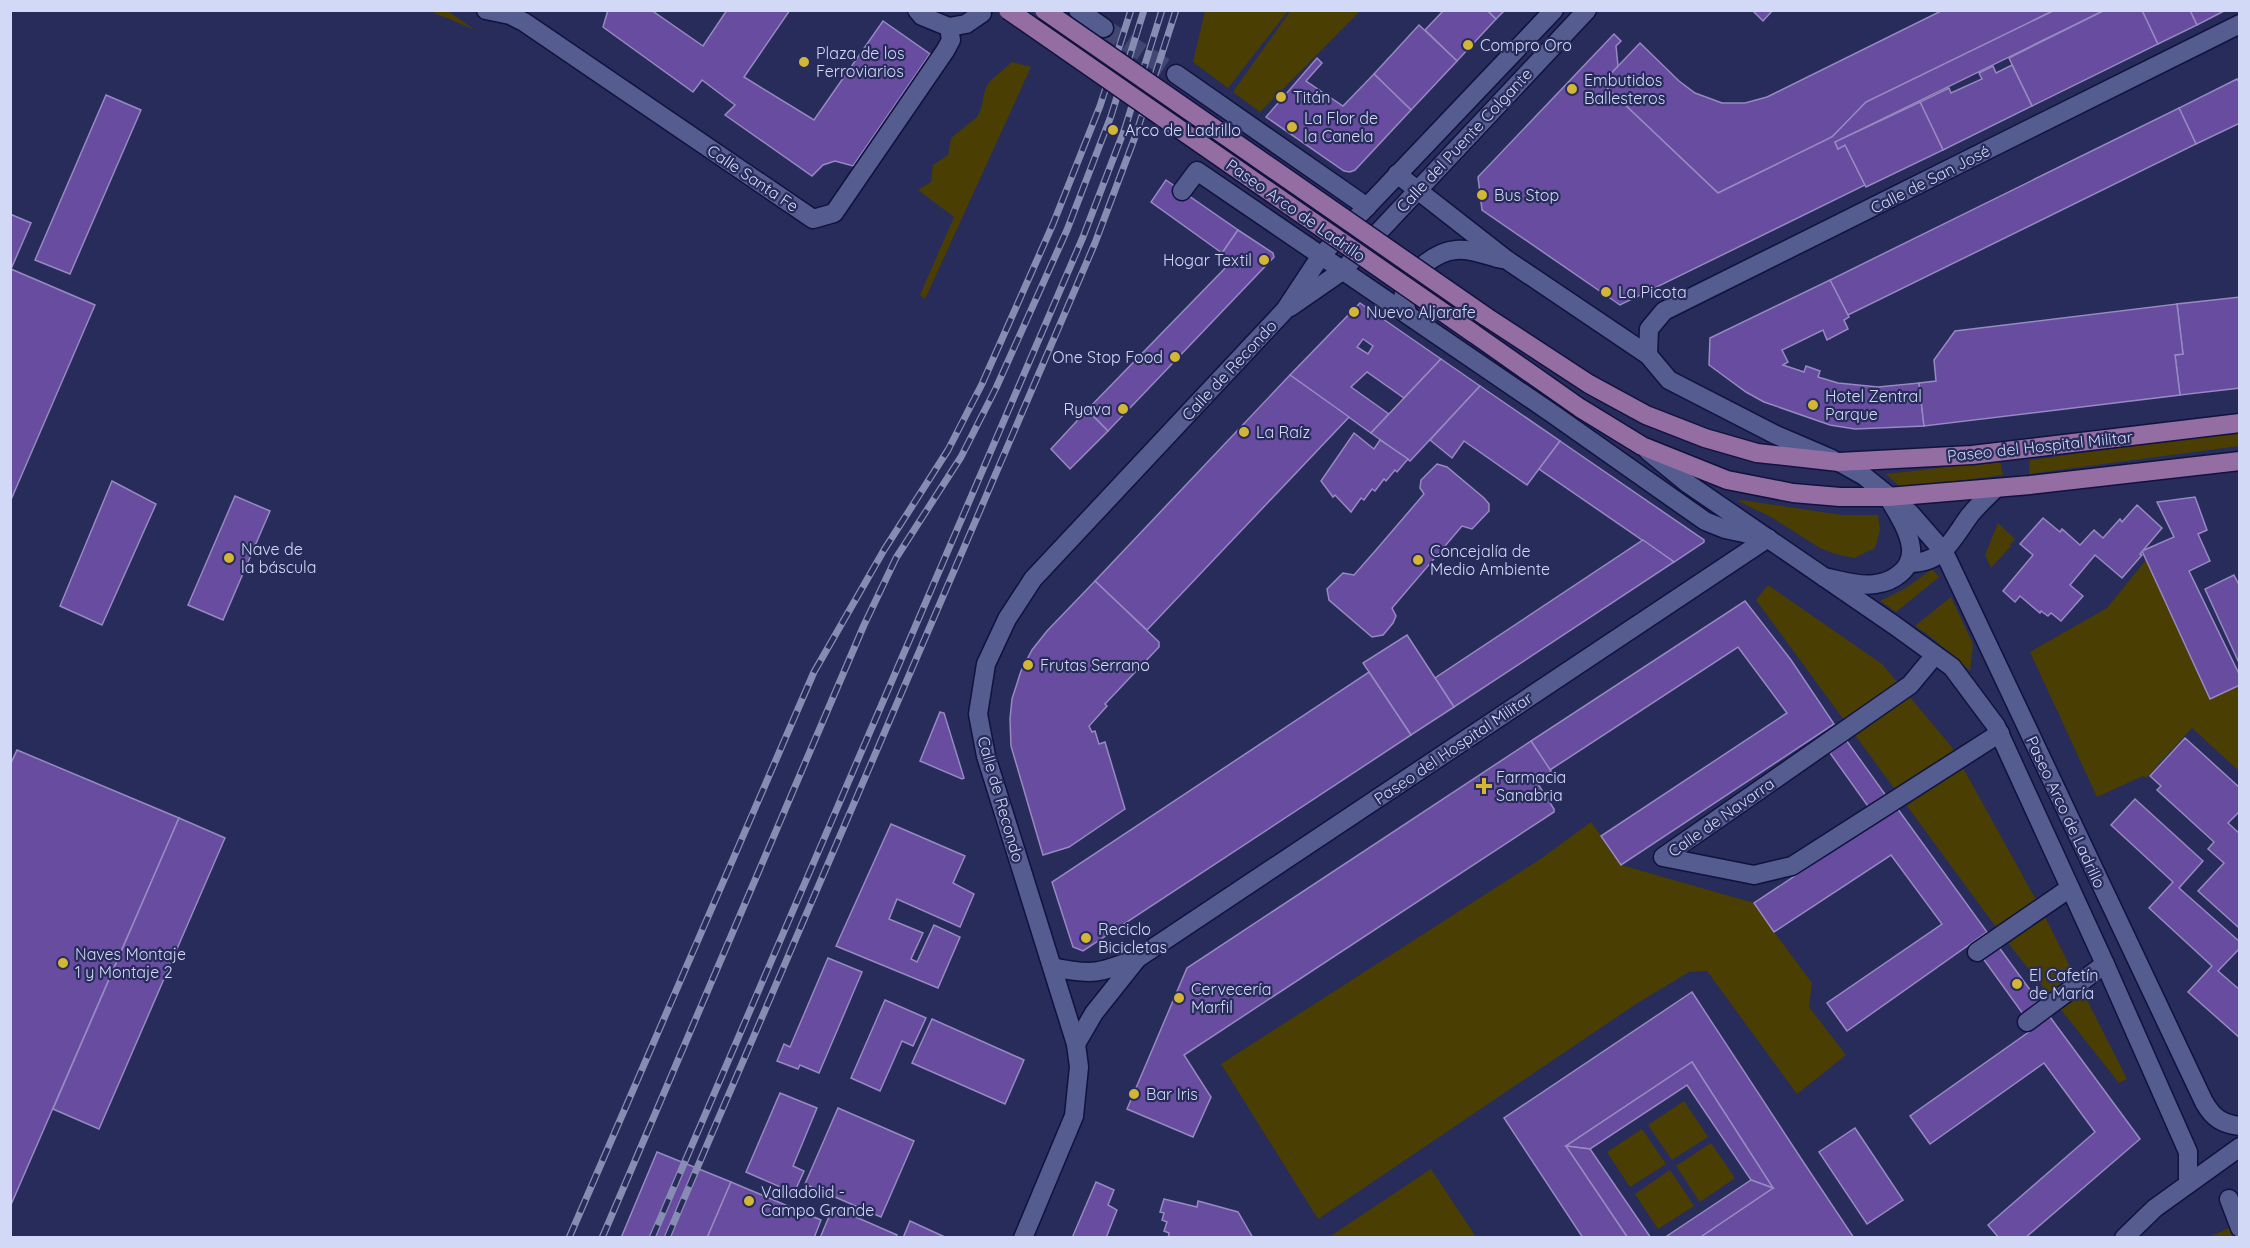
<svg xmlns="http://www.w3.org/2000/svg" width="2250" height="1248" font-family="Quicksand,sans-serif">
  <rect width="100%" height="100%" fill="#272c5b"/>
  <!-- green -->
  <g fill="#4b3e02">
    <path d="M1291,10L1360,11L1260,112L1233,92Z"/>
    <path d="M430,11H448L475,30Z"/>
    <path d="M1205,11V10L1288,11L1228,88L1193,62Z"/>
    <path d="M1012,62L1031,67L925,299L920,295L954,217L918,190L931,182L933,165L948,155L951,138L977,117L981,109L985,90L989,82Z"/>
    <path d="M2239,432V446L2029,474L2030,460Z"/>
    <path d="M2000,461L2003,475L1901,488L1886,474Z"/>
    <path d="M1741,500L1842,515H1878L1880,530L1875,548L1854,558L1835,554L1820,548L1771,517L1738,501Z"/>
    <path d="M1998,523L2015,539L2010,545L2011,546L1991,568L1985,555Z"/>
    <path d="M2146,560L2211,699L2239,685V771L2192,728L2146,778L2143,776L2097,797L2030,652L2107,608Z"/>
    <path d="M1932,569L1939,577L1896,612L1880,601L1906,588Z"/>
    <path d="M1768,585L1882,664L1951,746L2040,907L2127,1079L2119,1083L2001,934L1756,600Z"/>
    <path d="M1951,597L1973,644L1970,671L1931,637L1915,626Z"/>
    <path d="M1591,822L1621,865L1754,903L1774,932L1812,983L1809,1007L1846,1055L1797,1094L1707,971L1689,972L1636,1004L1318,1219L1221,1064L1542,858Z"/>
    <path d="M1684,1101L1708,1137L1672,1160L1648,1125Z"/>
    <path d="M1642,1129L1666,1164L1630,1187L1607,1152Z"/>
    <path d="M1711,1143L1735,1178L1700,1202L1676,1166Z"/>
    <path d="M1431,1169L1476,1237H1329Z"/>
    <path d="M1670,1170L1694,1206L1658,1229L1635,1194Z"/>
    <path d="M2239,1223V1237L2207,1238L2238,1224Z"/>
  </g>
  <!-- building -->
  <g fill="#674ca0" stroke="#9789c1" stroke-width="1.5" fill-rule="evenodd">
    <path d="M608,10H651L703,46L727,10H790L744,77L814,120L883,21L930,54L853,166L835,161L823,165L812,176L725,115L735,105L702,80L693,92L603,27Z"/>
    <path d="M1444,10H1487L1496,19L1457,61L1425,30Z"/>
    <path d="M1487,10H1505L1496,19Z"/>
    <path d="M1752,10H1773L1763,21Z"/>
    <path d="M1943,10H2055L1866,102L1832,137L1718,193L1602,83L1640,43L1679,81L1695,93L1722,103H1745L1767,97Z"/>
    <path d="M2055,10H2105L1835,142L1838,149L1845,145L1865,185L1620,305L1482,210L1478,177L1614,34L1621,41L1616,46L1618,66L1602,83L1718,193L1832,137L1866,102Z"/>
    <path d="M2105,10H2142L2158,44L2032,106L2009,58Z"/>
    <path d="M2142,10H2190L2197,25L2158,44Z"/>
    <path d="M2190,10H2226L2197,25Z"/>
    <path d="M1419,25L1457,61L1411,110L1374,74Z"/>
    <path d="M1317,58L1322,63L1306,81L1343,106L1374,74L1411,110L1355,170L1350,172L1344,171L1266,117Z"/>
    <path d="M2012,65L2032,106L1943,150L1920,102L1949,88L1951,93L1982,79L1979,73L1993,66L1996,73Z"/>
    <path d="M2237,79L2240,83V123L2196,144L2179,108Z"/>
    <path d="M106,95L141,110L70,274L35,260Z"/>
    <path d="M1920,102L1943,150L1866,187L1845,145L1838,149L1835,142Z"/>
    <path d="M2179,108L2196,144L1848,315L1830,280Z"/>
    <path d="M1166,180L1238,230L1222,253L1151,202Z"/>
    <path d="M10,214L31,223L11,269L95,305L10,502Z"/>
    <path d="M1238,230L1273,253L1274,257L1108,431L1087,410L1232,261L1222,253Z"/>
    <path d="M1830,280L1849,317L1844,320L1848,329L1827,340L1823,330L1782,350L1788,362L1783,365L1804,372L1806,366L1820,371L1818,377L1838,383L1878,387L1919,383L1924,426L1855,429L1830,425L1764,402L1746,392L1709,365L1710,338Z"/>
    <path d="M2240,297V388L2180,395L2175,355L2183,354L2177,304Z"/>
    <path d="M1360,303L1441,359L1404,398L1367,372L1351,387L1389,414L1371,433L1290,375ZM1363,339L1373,346L1368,354L1357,347Z"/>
    <path d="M2177,304L2183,354L2175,355L2180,395L1924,426L1919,383L1936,381L1934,360L1955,331Z"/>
    <path d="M1441,359L1480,386L1410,461L1371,433Z"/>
    <path d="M1290,375L1349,417L1147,630L1095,581Z"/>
    <path d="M1480,386L1560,441L1527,485L1464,441L1452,458L1430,440Z"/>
    <path d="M1087,410L1108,431L1070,469L1051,449Z"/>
    <path d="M1354,433L1374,449L1380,440L1408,459L1397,472L1395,470L1386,481L1384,479L1375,491L1372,489L1364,500L1361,498L1351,512L1335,495L1333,497L1321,481Z"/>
    <path d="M1560,441L1704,540V542L1674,562L1539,469Z"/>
    <path d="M1437,464L1447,467L1484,498L1489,504V511L1472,529L1462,526L1392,608L1396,616L1393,623L1383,635L1372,637L1329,600L1327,589L1343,573L1354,575L1376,550L1424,494L1420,488L1421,480Z"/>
    <path d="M112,481L156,504L102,625L60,606Z"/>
    <path d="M235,496L270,511L223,620L188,605Z"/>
    <path d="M2195,497L2207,530L2198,534L2210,561L2189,571L2240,676V685L2210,699L2142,551L2174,537L2157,502Z"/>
    <path d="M2137,505L2162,528L2140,554L2142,555L2122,578L2095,555L2070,585L2083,596L2061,621L2051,613L2048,616L2041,611L2040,613L2020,596L2015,602L2003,591L2033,555L2020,544L2043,518L2060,532L2062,529L2080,545L2094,530L2103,538L2120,519L2122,522Z"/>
    <path d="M1643,540L1674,562L1454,707L1435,678Z"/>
    <path d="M2234,575L2240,587V665L2205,589Z"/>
    <path d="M1095,581L1159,642V647L1105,704L1107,706L1089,726L1092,732L1095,731L1099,744L1105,742L1125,809L1069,847L1043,855L1011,746L1010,719L1012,699L1021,671L1032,650L1047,631Z"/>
    <path d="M1745,601L1791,660L1834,724L1621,865L1601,836L1787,713L1738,647L1550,770L1531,741Z"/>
    <path d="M1407,635L1454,707L1411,735L1363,663Z"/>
    <path d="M1369,672L1411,735L1083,951L1073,947L1052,882Z"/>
    <path d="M940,712L944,713L964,778L962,779L920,761Z"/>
    <path d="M2185,738L2240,788V811L2228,823L2240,834V925L2238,927L2198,891L2224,863L2208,849L2214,842L2157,790L2161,786L2150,776Z"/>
    <path d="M1846,740L1887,797L1870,809L1830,753Z"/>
    <path d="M1531,741L1551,771L1536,781L1554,809V812L1184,1055L1211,1097L1193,1137L1127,1109L1187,968Z"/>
    <path d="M17,750L179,818L10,1207V765Z"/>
    <path d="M2135,799L2203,861L2179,888L2240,942V948L2218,971L2240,990V1038L2188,992L2212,966L2149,908L2173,882L2111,825Z"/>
    <path d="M1897,808L1987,932L1847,1031L1827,1003L1942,924L1891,855L1774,932L1754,903Z"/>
    <path d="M179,818L225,838L99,1129L53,1109Z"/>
    <path d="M891,824L965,856L953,883L974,894L960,927L897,899L889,919L923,933L911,959L917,962L934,925L960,937L938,988L836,946Z"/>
    <path d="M1998,946L2039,1002L2023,1014L1982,957Z"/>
    <path d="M828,958L862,972L819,1073L800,1065L798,1069L777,1061L784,1044L790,1047Z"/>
    <path d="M1692,992L1802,1160L1854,1238H1699L1773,1188L1692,1062L1566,1146L1628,1238H1583L1504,1118Z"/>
    <path d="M885,1000L926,1018L913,1046L902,1041L880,1091L851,1078Z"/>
    <path d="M2050,1017L2140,1139L2025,1238H1999L1988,1225L2095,1132L2044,1063L1930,1144L1910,1116Z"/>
    <path d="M932,1019L1024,1060L1005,1104L912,1063Z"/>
    <path d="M1692,1062L1773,1188L1751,1180L1687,1085L1590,1149L1566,1146Z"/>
    <path d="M780,1093L817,1108L793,1166L804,1171L794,1193L746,1172Z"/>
    <path d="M838,1108L914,1141L881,1217L805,1184Z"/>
    <path d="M1855,1128L1903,1200L1867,1224L1819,1152Z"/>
    <path d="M1566,1146L1590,1149L1651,1238H1628Z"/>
    <path d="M657,1152L731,1182L707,1238H621Z"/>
    <path d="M1751,1180L1773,1188L1699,1238H1664Z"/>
    <path d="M731,1182L821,1220L814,1238H707Z"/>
    <path d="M1096,1182L1114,1190L1108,1205L1117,1210L1106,1238H1072Z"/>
    <path d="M1164,1199L1197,1207L1198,1201L1238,1212L1253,1238H1168L1169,1233L1164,1231L1167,1222L1162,1220L1164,1213L1160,1212Z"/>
    <path d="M833,1207L897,1235L896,1238H820Z"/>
    <path d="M910,1221L947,1238H903Z"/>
  </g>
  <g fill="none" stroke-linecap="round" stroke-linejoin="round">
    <!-- street-tunnel -->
    <path stroke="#414672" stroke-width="18" stroke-dasharray="18 9" stroke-linecap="butt" d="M1104,28L1176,74"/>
    <!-- street casing -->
    <g stroke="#11123e" stroke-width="21">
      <g id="street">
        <path d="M486,10L510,15L524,22L813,219L834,213L945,51L951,40L949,27"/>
        <path d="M917,10L922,16L949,27"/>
        <path d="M1078,10L1104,28"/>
        <path d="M949,27L966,24L982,13"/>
        <path d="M1176,74L1367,207"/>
        <path d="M1397,174L1507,260L1648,355L1669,380L1776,435L1832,459"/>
        <path d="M1182,191L1197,171L1553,414L1705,521L1725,529L1767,538"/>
        <path d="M1408,315C1406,308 1402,300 1404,292C1408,273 1437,251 1456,250C1470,248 1488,256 1502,259"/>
        <path d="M1648,355L1649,329L1664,311L2240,24"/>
        <path d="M1909,563C1944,563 1952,539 1970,515C1978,505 1987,497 1996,488"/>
        <path d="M1824,577C1839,580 1859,587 1875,584C1893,582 1913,569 1911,548C1909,530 1897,513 1888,497"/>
        <path d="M1935,655L1910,685L1663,857L1754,875L1792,866L2000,733"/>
        <path d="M1977,952L2070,888"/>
        <path d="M1052,967C1093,976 1100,973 1138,958L1768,538"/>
        <path d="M2027,1022L2105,964"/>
        <path d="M1076,1044L1094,1013L1137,959"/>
        <path d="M2229,1199L2240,1228"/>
      </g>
    </g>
    <!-- secondary casing -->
    <g stroke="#11123e" stroke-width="21">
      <g id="secondary">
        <path d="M1290,307L1342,271L1587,10"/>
        <path d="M1648,451L1687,483L1894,625L1952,667L1996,726L2105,964L2188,1152V1182"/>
        <path d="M1839,462L1864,476L1910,513L1944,552L2204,1102C2213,1118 2222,1124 2240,1126"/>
        <path d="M1023,1238L1074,1116L1079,1067L1076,1044L986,756L978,714L986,664L1007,619L1033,579L1285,310L1320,257L1342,233L1554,10"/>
        <path d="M2124,1238L2155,1208L2240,1147"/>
      </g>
    </g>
    <!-- primary casing -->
    <g stroke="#11123e" stroke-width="21">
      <g id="primary">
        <path d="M1485,316L1589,384L1646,415L1705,438L1757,453L1839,462L1972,455L2240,423"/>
        <path d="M1473,333L1580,408L1642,446L1727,480L1793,493L1840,497H1888L2030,485L2240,461"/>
      </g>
    </g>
    <!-- street -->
    <use href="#street" stroke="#545c90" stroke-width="18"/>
    <!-- secondary -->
    <use href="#secondary" stroke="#545c90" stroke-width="18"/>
    <!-- primary -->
    <use href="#primary" stroke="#946da2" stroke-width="18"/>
    <!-- rail casing -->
    <g stroke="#878db2" stroke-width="7">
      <g id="rail">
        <path d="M569,1238L814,672L884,550L948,450L982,384L1053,224L1100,106L1131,10"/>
        <path d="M602,1238L864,625L896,558L961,457L996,388L1067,230L1111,116L1144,10"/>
        <path d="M652,1238L1083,237L1125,128L1162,10"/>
        <path d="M667,1238L1095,243L1135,137L1176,10"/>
      </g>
    </g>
    <!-- rail -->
    <use href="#rail" stroke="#272c5b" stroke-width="4.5" stroke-dasharray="14" stroke-linecap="butt"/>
    <!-- primary-bridge casing -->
    <g stroke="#11123e" stroke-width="21" stroke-linecap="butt">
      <g id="primary-bridge">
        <path d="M1008,10L1473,333"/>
        <path d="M1044,10L1485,316"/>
      </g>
    </g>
    <!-- primary-bridge -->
    <use href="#primary-bridge" stroke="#946da2" stroke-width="18"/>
  </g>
  <!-- markers -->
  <g fill="#d3b635" stroke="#272c5b" stroke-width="2">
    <circle cx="1468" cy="45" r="6"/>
    <circle cx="804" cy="62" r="6"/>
    <circle cx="1572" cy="89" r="6"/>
    <circle cx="1281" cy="97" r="6"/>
    <circle cx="1292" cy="127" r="6"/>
    <circle cx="1113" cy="130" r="6"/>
    <circle cx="1482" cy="195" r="6"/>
    <circle cx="1264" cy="260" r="6"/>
    <circle cx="1606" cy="292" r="6"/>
    <circle cx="1354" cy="312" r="6"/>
    <circle cx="1175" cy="357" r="6"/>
    <circle cx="1813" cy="405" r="6"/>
    <circle cx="1123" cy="409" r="6"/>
    <circle cx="1244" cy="432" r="6"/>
    <circle cx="229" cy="558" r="6"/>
    <circle cx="1418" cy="560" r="6"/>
    <circle cx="1028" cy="665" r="6"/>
    <path d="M1481 777h6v6h6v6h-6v6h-6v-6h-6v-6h6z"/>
    <circle cx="1086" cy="938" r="6"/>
    <circle cx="63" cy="963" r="6"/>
    <circle cx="2017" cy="984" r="6"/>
    <circle cx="1179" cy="998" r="6"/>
    <circle cx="1134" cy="1094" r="6"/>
    <circle cx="749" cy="1201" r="6"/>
  </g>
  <g text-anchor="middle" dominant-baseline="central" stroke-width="4.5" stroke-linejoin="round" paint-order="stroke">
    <!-- poi labels -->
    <g font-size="16" fill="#d2d9f7" stroke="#272c5b" text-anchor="start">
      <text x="1480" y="45">Compro Oro</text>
      <text x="816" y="53">Plaza de los<tspan x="816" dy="18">Ferroviarios</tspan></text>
      <text x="1584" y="80">Embutidos<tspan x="1584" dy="18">Ballesteros</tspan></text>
      <text x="1293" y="97">Titán</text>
      <text x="1304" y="118">La Flor de<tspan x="1304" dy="18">la Canela</tspan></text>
      <text x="1125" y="130">Arco de Ladrillo</text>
      <text x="1494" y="195">Bus Stop</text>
      <text x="1252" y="260" text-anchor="end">Hogar Textil</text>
      <text x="1618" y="292">La Picota</text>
      <text x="1366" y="312">Nuevo Aljarafe</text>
      <text x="1163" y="357" text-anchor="end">One Stop Food</text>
      <text x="1825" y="396">Hotel Zentral<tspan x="1825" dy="18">Parque</tspan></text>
      <text x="1111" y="409" text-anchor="end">Ryava</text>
      <text x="1256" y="432">La Raíz</text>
      <text x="241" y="549">Nave de<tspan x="241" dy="18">la báscula</tspan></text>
      <text x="1430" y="551">Concejalía de<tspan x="1430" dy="18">Medio Ambiente</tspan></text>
      <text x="1040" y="665">Frutas Serrano</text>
      <text x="1496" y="777">Farmacia<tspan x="1496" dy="18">Sanabria</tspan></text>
      <text x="1098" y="929">Reciclo<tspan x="1098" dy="18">Bicicletas</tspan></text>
      <text x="75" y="954">Naves Montaje<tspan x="75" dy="18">1 y Montaje 2</tspan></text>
      <text x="2029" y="975">El Cafetín<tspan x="2029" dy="18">de María</tspan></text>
      <text x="1191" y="989">Cervecería<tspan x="1191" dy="18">Marfil</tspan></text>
      <text x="1146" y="1094">Bar Iris</text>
      <text x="761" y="1192">Valladolid -<tspan x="761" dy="18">Campo Grande</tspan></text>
    </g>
    <!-- street labels -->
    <g font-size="16" fill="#d2d9f7" stroke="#272c5b">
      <text transform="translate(1464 140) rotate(-47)">Calle del Puente Colgante</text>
      <text transform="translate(753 178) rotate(34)">Calle Santa Fe</text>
      <text transform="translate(1930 179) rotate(-27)">Calle de San José</text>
      <text transform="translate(1296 210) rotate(35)">Paseo Arco de Ladrillo</text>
      <text transform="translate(1229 370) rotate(-47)">Calle de Recondo</text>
      <text transform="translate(2040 446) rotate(-6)">Paseo del Hospital Militar</text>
      <text transform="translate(1453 748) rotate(-34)">Paseo del Hospital Militar</text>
      <text transform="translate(1001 799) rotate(74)">Calle de Recondo</text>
      <text transform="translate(2066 812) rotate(65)">Paseo Arco de Ladrillo</text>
      <text transform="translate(1721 817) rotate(-35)">Calle de Navarra</text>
    </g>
  </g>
  <!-- border -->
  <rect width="2250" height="1248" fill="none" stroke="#d2d9f7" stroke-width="24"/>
</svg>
